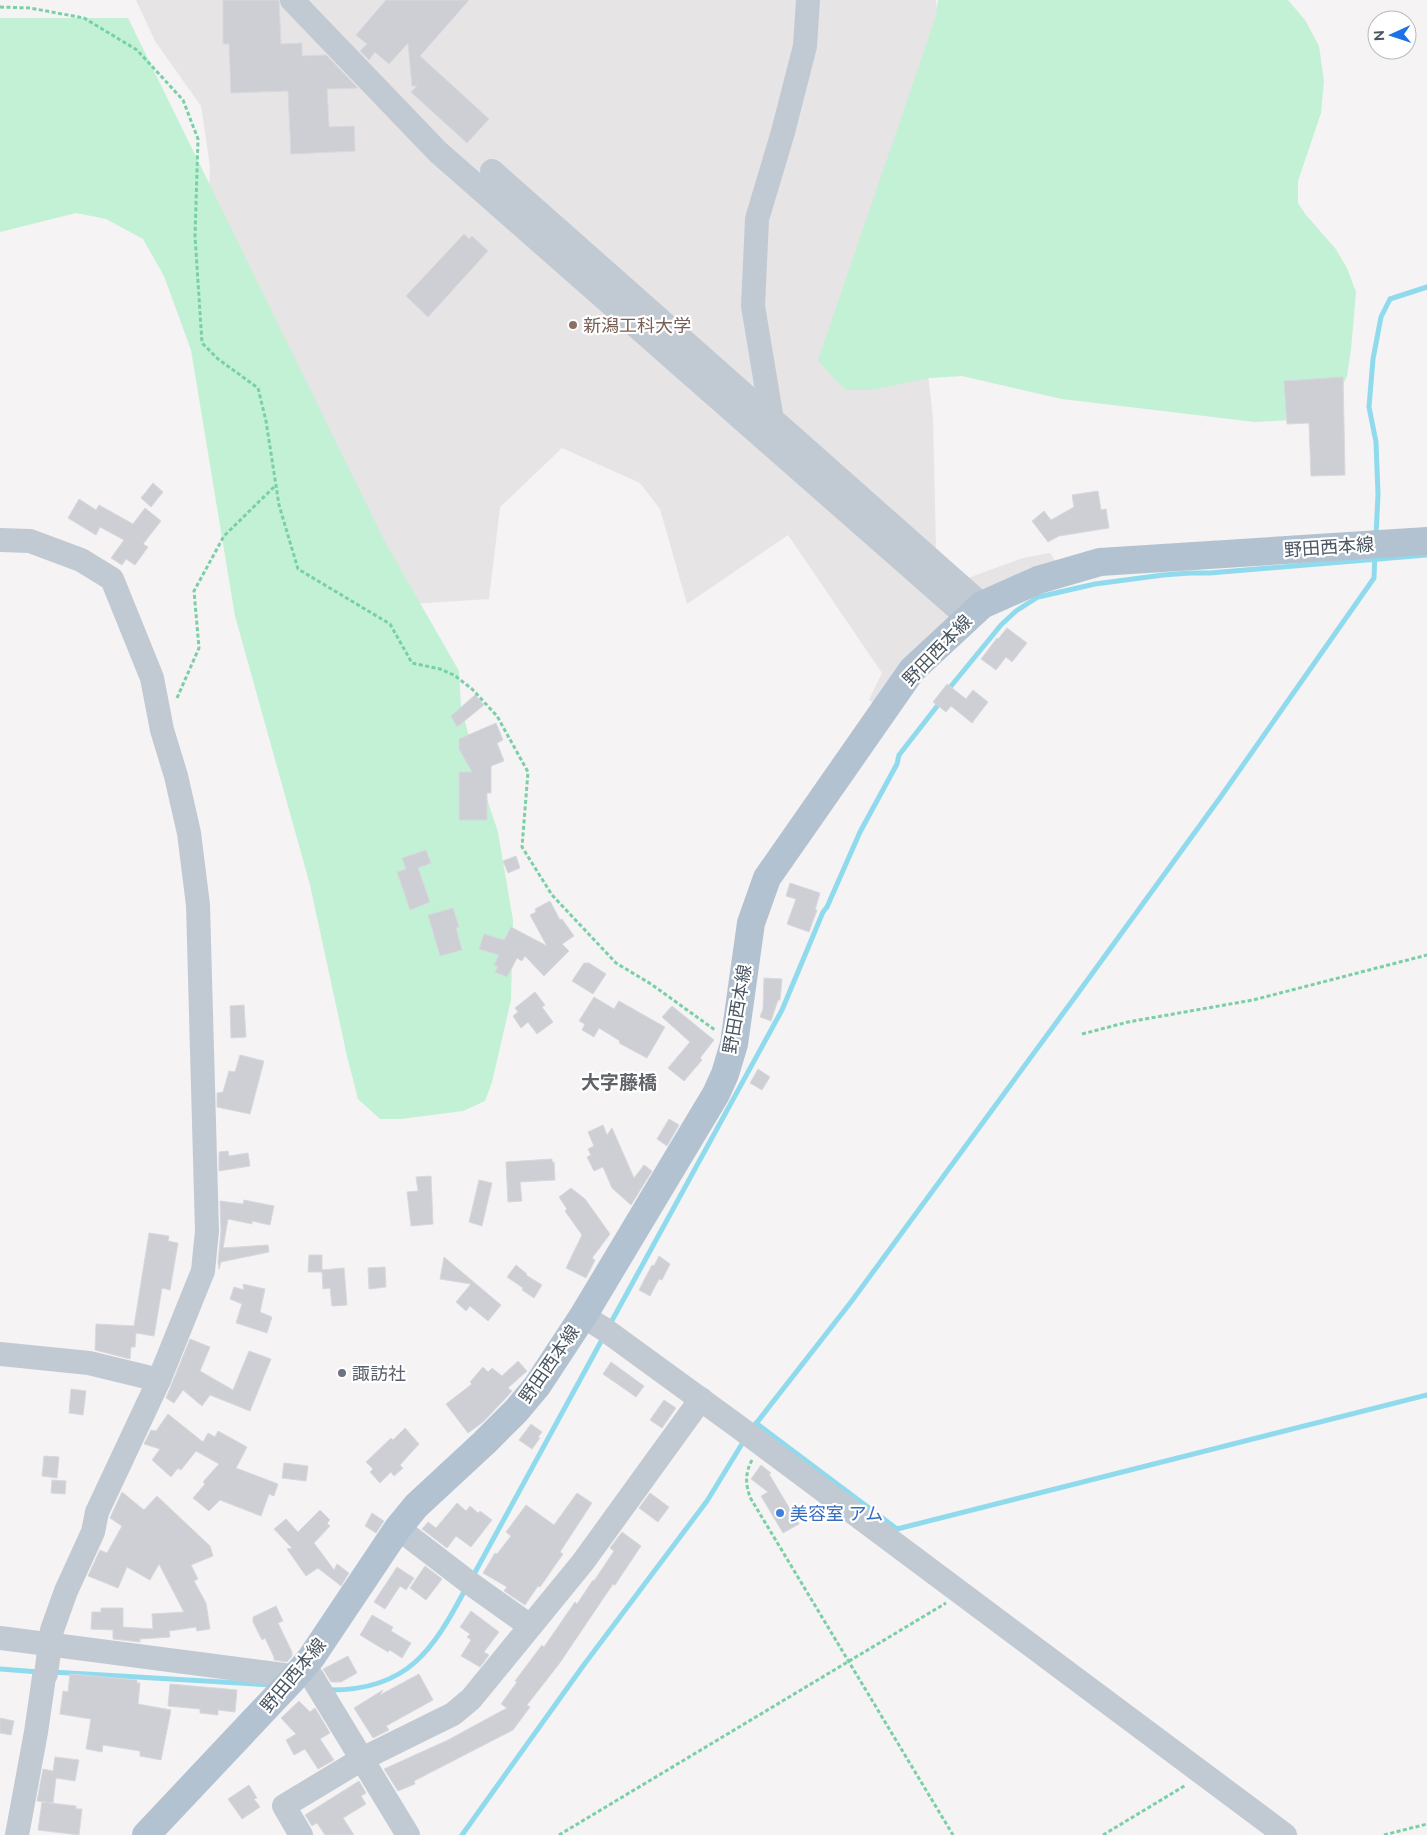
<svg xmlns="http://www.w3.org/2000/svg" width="1427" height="1835" font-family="Raleway,'Noto Sans JP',sans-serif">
  <rect width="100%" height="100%" fill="#f5f3f3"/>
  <!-- education -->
  <path fill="#e6e4e5" d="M48,0H936L949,124L916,269L933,418L936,550L968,578L1023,558L1050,553L1057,564L998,587L879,708L869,700L882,673L788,535L687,604L660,509L640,483L562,448L500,507L489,599L251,614L206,252L210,166L201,106L155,41L136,0Z"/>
  <!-- green -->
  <g fill="#c3f1d5">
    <path d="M938,0H1288L1305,20L1319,46L1324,81L1321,113L1298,181V203L1306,215L1335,248L1347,268L1356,292L1351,350L1347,376L1338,396L1291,420L1255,422L1062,399L962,376L930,378L871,390H847L837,382L818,360L936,16Z"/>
    <path d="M0,18H128L385,542L459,671L461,707L481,781L498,832L513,920L511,1000L492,1082L485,1101L463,1111L401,1119H380L358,1099L347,1056L310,885L235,616L191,350L164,276L143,239L106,219L76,213L0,232Z"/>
  </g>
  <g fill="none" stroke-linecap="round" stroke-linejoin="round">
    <!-- stream -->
    <g stroke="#90daee" stroke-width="5">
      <path d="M1376,536L1378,494L1376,442L1369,407L1373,359L1381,317L1390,299L1427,287"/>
      <path d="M947,691L1001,625L1016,611L1038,597L1095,584L1163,575L1190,573H1210L1427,555"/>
      <path d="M609,1326L782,1010L823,912L827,907L860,832L897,764L899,755L938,705L941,699"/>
      <path d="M756,1423L897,1529L1427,1395"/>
      <path d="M751,1430L851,1302L1078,993L1222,795L1374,578L1375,552"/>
      <path d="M473,1576L604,1336"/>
      <path d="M0,1669L39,1672"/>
      <path d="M52,1672L273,1685"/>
      <path d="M331,1690C408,1690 433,1650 466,1588"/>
      <path d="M462,1835L583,1666L707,1501L745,1439"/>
    </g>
  </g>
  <!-- building -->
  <g fill="#cdcfd5" stroke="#d7d9de">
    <path d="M223,0H279L281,44L302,43V56L326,55L358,88L327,89L329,127L354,126L355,151L291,154L288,91L231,93L229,44H223Z"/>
    <path d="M386,0H469L420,56L489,119L467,143L411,92L417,86H412L408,43L389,64L375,52L369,60L360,51L367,44L356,35Z"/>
    <path d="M464,234L469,239L472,236L488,251L428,317L406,296Z"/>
    <path d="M1343,377L1345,475L1311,476L1309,423L1287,424L1284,381Z"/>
    <path d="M153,483L163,492L151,507L141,498Z"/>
    <path d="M1098,491L1101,510L1106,509L1109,528L1059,536L1048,542L1032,521L1044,511L1051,520L1074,507L1072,495Z"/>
    <path d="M79,499L96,510L99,505L133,524L145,508L161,521L143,544L148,547L135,565L126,559L122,565L111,558L124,540L100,527L96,535L68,518Z"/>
    <path d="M1007,628L1027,643L1012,662L1006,657L996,670L981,659L997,638L998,639Z"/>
    <path d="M947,684L966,699L973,690L988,702L972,723L951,706L946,712L933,702Z"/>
    <path d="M475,695L484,705L457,727L451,716Z"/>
    <path d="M496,723L503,740L497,743L504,761L491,766V793H487V820H459V772H472L459,749V739Z"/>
    <path d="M426,850L431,863L418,868L430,902L410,910L397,872L406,869L402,858Z"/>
    <path d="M516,856L520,868L508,873L503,861Z"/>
    <path d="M790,883L820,893L815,910H817L809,932L787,924L796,899L786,896Z"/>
    <path d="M550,901L560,920L562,919L574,936L562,944L569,951L544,976L525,956L522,961L517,958L507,977L495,972L498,967L494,965L499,955L479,949L484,934L504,940L511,927L547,946L530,915L536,912L535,909Z"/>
    <path d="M453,908L459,927L456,928L462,950L440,956L428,915Z"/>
    <path d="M584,963H589L606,974L593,994L572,981Z"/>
    <path d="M764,978L782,979L780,1000H778L771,1021L760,1017L763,1009Z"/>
    <path d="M535,992L545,1005L542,1007L553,1022L537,1034L528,1022L521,1028L513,1016L518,1012L515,1008Z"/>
    <path d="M594,997L614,1009L619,1001L665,1027L647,1058L619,1043L620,1041L599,1028L594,1037L582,1030L585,1024L579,1021Z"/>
    <path d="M244,1005L246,1037L231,1038L230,1006Z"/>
    <path d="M672,1006L714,1040L700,1058L702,1060L684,1081L668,1068L690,1042L662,1017Z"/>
    <path d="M240,1055L264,1061L250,1114L217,1107V1093L223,1092L229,1071L235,1072Z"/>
    <path d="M758,1069L770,1077L762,1090L750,1083Z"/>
    <path d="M669,1119L679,1125L667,1146L657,1139Z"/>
    <path d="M603,1125L607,1135L612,1128L634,1178L644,1165L652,1171L631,1205L612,1188L603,1167L594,1171L587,1157L591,1155L588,1149L594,1146L588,1132Z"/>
    <path d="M228,1151L229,1156L248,1153L250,1166L219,1171V1152Z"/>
    <path d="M552,1159V1162H554L555,1180L520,1182L522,1201L508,1202L506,1162Z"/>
    <path d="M431,1176L433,1224L411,1226L407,1192L418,1191L416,1177Z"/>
    <path d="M479,1180L492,1183L482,1226L469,1222Z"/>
    <path d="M571,1188L585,1199L610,1234L592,1258L595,1260L586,1278L566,1268L582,1235L565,1211L567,1209L559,1197Z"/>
    <path d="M244,1200L274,1206L270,1225L252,1221V1224L228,1219L223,1248L268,1245L269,1252L221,1262L219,1269L218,1262L221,1231L220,1201L243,1204Z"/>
    <path d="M149,1233L169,1236L168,1241L178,1243L170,1290L162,1288L154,1336L136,1333L135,1347H131L130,1359L95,1350L96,1324L134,1326Z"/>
    <path d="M309,1255H322V1270L344,1268L347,1305L332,1306L330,1288L323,1289L322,1272H308Z"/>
    <path d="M659,1256L670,1264L662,1280L659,1279L650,1296L639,1290L652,1265L654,1266Z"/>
    <path d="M444,1257L501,1305L488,1321L470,1306L466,1311L456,1302L471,1284L440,1279Z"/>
    <path d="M516,1265L527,1274L526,1275L542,1285L534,1298L522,1290L523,1288L507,1277Z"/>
    <path d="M385,1267L386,1287L369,1289L368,1268Z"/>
    <path d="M243,1284L265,1289L260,1312L272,1317L267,1333L236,1323L242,1304L230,1299L234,1287L244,1290Z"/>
    <path d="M190,1339L210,1347L200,1371L233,1390L249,1351L271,1359L250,1411L210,1395L202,1406L183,1390L174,1403L166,1398Z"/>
    <path d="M518,1361L527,1371L508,1388L512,1391L504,1400L483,1422L468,1433L446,1404L472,1384L470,1382L483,1367L488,1372L492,1368L502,1376Z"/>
    <path d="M611,1362L644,1386L636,1397L603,1374Z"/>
    <path d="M71,1389L86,1391L83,1415L69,1413Z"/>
    <path d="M664,1400L676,1408L662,1428L650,1420Z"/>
    <path d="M168,1414L203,1442L208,1433L215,1437L218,1431L247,1447L236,1468L278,1484L274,1496L269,1494L261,1516L220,1500L209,1511L193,1498L205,1484L203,1482L219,1464L196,1451L181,1470L178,1468L171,1477L152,1460L160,1449L144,1444L151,1430L156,1431Z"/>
    <path d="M531,1424L542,1432L538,1437L540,1438L532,1449L519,1440Z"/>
    <path d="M405,1428L419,1444L400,1465L403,1468L394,1476L391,1472L380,1483L370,1472L373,1469L366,1462L391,1438L393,1440Z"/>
    <path d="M44,1456L59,1457L57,1478L42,1476Z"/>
    <path d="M284,1463L308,1466L306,1481L282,1478Z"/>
    <path d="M761,1465L771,1473L769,1474L799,1524L783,1533L761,1496L768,1492L751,1479Z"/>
    <path d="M52,1480L66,1481L65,1494L51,1493Z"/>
    <path d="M122,1492L144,1510L157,1496L210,1546L213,1556L191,1565L198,1579L194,1581L206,1603L210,1629L197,1631L196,1627L169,1631L170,1637L140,1639V1642L113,1639V1630L91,1629L92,1612H101V1608H123V1627L153,1629L152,1614L184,1612L159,1564L150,1580L127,1567L118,1588L88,1576L100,1550L107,1553L122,1526L110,1518Z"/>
    <path d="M577,1493L592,1503L560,1552L563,1554L540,1587L538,1586L525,1605L504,1591L507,1587L483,1573L495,1553L497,1554L511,1536L506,1532L526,1505L554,1525Z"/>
    <path d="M650,1493L669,1507L658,1522L639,1508Z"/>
    <path d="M457,1503L466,1511L470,1506L478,1513L480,1511L492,1520L471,1547L456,1536L447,1548L422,1529L428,1522L436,1528Z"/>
    <path d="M320,1510L330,1520L327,1523L330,1526L314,1543L334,1570L337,1564L349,1573L341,1586L318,1568L306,1576L287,1549L292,1548L274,1529L286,1519L298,1532Z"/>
    <path d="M372,1513L384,1521L376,1533L365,1526Z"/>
    <path d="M622,1532L641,1546L615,1585L613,1584L559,1664L527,1705L530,1707L513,1730L414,1781L415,1784L398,1791L384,1769L448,1740L507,1708L501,1704L517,1682L515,1681L542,1645L544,1647L575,1602L577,1604L593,1580L594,1581L614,1551L610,1548Z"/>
    <path d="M425,1566L442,1579L426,1600L410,1588Z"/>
    <path d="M397,1567L414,1578L406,1590L400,1586L385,1609L374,1602Z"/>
    <path d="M276,1606L283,1621L278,1623L292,1652V1656L287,1662L274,1660V1657L265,1638L262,1640L253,1622V1617Z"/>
    <path d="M471,1611L499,1632L484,1652L489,1655L480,1667L461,1656L471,1640L467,1637L470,1634L460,1627Z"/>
    <path d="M372,1615L393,1627L391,1631L411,1643L402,1658L390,1650L388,1652L360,1635Z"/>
    <path d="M348,1656L357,1673L341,1682H331L323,1669Z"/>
    <path d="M70,1674L137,1680V1683H140L138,1704L171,1710L161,1760L140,1756V1751L103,1745L102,1752L86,1749L91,1719L60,1714L63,1691L68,1692Z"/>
    <path d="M419,1674L433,1700L386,1726L389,1730L373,1738L354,1708L383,1690L380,1695Z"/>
    <path d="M170,1684L237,1690L235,1712L218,1710V1715L200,1713V1709L168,1706Z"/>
    <path d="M299,1701L310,1712L315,1708L330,1733L320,1739L334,1760L318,1769L305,1749L294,1755L286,1740L296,1734L281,1718Z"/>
    <path d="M0,1718L14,1721L11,1735L0,1733Z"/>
    <path d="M55,1757L79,1760L75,1781L56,1778L53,1803L37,1801L43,1769L53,1771Z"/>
    <path d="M359,1781L366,1793L361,1796L366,1804L343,1818L354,1835H325L317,1823L312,1826L305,1815Z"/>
    <path d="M249,1785L257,1798L254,1799L260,1807L242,1819L228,1799Z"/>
    <path d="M42,1802L76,1806V1809H82L79,1835L38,1830Z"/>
  </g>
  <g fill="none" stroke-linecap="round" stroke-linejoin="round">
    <!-- path -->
    <g stroke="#7ad0a6" stroke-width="3" stroke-dasharray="4 2.5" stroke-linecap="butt">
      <path d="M0,7L30,8L84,18L137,50L183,100L198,139L195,236L202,343L218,359L258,388L266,421L279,505L298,569L390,624L412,663L440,669L454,675L472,689L497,716L528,772L522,847L552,895L616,963L651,984L715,1030"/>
      <path d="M177,698L199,648L194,591L224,536L275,486"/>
      <path d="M1082,1034L1128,1022L1253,1000L1427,955"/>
      <path d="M752,1460C745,1473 745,1485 751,1499L953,1835"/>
      <path d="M559,1835L946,1603"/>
      <path d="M1103,1835L1186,1785"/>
      <path d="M1384,1835L1427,1824"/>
    </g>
    <!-- minor -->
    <g stroke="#c1cad2" stroke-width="24">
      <path d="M292,0L438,152L957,608"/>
      <path d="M492,171L982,605"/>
      <path d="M772,420L753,306L757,219L783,132L805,46L808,0"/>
      <path d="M0,540L30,541L81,560L112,579L152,678L162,730L176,776L189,833L198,905L207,1231L203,1271L159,1380L97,1512L93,1532L66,1591L52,1630L46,1674L44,1677L36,1732L17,1835"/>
      <path d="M583,1316L604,1329L740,1428L1285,1835"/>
      <path d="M0,1354L89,1363L159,1380"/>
      <path d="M398,1528L471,1584L530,1626"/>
      <path d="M0,1638L284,1675L293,1679"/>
      <path d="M302,1669L312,1677L408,1835"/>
      <path d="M301,1835L284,1806L362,1759L453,1714L471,1699L583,1562L701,1399"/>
    </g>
    <!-- major -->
    <path stroke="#b3c2d1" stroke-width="28" d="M146,1835L293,1679L311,1658L398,1528L416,1506L485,1442L516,1411L537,1386L583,1316L716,1094L725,1074L734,1044L751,923L767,878L912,670L982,605L1038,580L1100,562L1427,541"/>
  </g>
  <!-- markers -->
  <circle fill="#8d6e63" stroke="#fff" stroke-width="2" cx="573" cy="325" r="5"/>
  <circle fill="#6b7280" stroke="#fff" stroke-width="2" cx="342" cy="1373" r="5"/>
  <circle fill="#3f7fe0" stroke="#fff" stroke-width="2" cx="780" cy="1513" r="5"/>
  <g text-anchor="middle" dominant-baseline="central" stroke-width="4.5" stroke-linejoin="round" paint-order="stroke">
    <!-- education labels -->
    <g font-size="18" fill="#785e54" stroke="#fff" text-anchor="start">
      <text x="583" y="325">新潟工科大学</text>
    </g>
    <!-- street labels -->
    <g font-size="18" fill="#4a5661" stroke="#fff">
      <text transform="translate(1329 547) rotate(-4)">野田西本線</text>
      <text transform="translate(937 650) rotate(-46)">野田西本線</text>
      <text transform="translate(737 1009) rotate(-80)">野田西本線</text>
      <text transform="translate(549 1364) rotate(-55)">野田西本線</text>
      <text transform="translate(293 1675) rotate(-50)">野田西本線</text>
    </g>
    <!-- worship labels -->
    <g font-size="18" fill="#5b616d" stroke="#fff" text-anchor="start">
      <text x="352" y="1373">諏訪社</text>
    </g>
    <!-- shop labels -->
    <g font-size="18" fill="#366cbe" stroke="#fff" text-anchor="start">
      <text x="790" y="1513">美容室 アム</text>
    </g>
    <!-- neighbourhood labels -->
    <g font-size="19" font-weight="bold" fill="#5f6368" stroke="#fff">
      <text x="619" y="1082">大字藤橋</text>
    </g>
  </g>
  <!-- north arrow -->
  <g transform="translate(1392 35) rotate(267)"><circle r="24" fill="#ffffff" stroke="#b7bbc0"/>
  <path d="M0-4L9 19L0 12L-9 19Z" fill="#1a73e8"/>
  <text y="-8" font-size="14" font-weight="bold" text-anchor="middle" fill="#4a5661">N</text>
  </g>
</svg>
